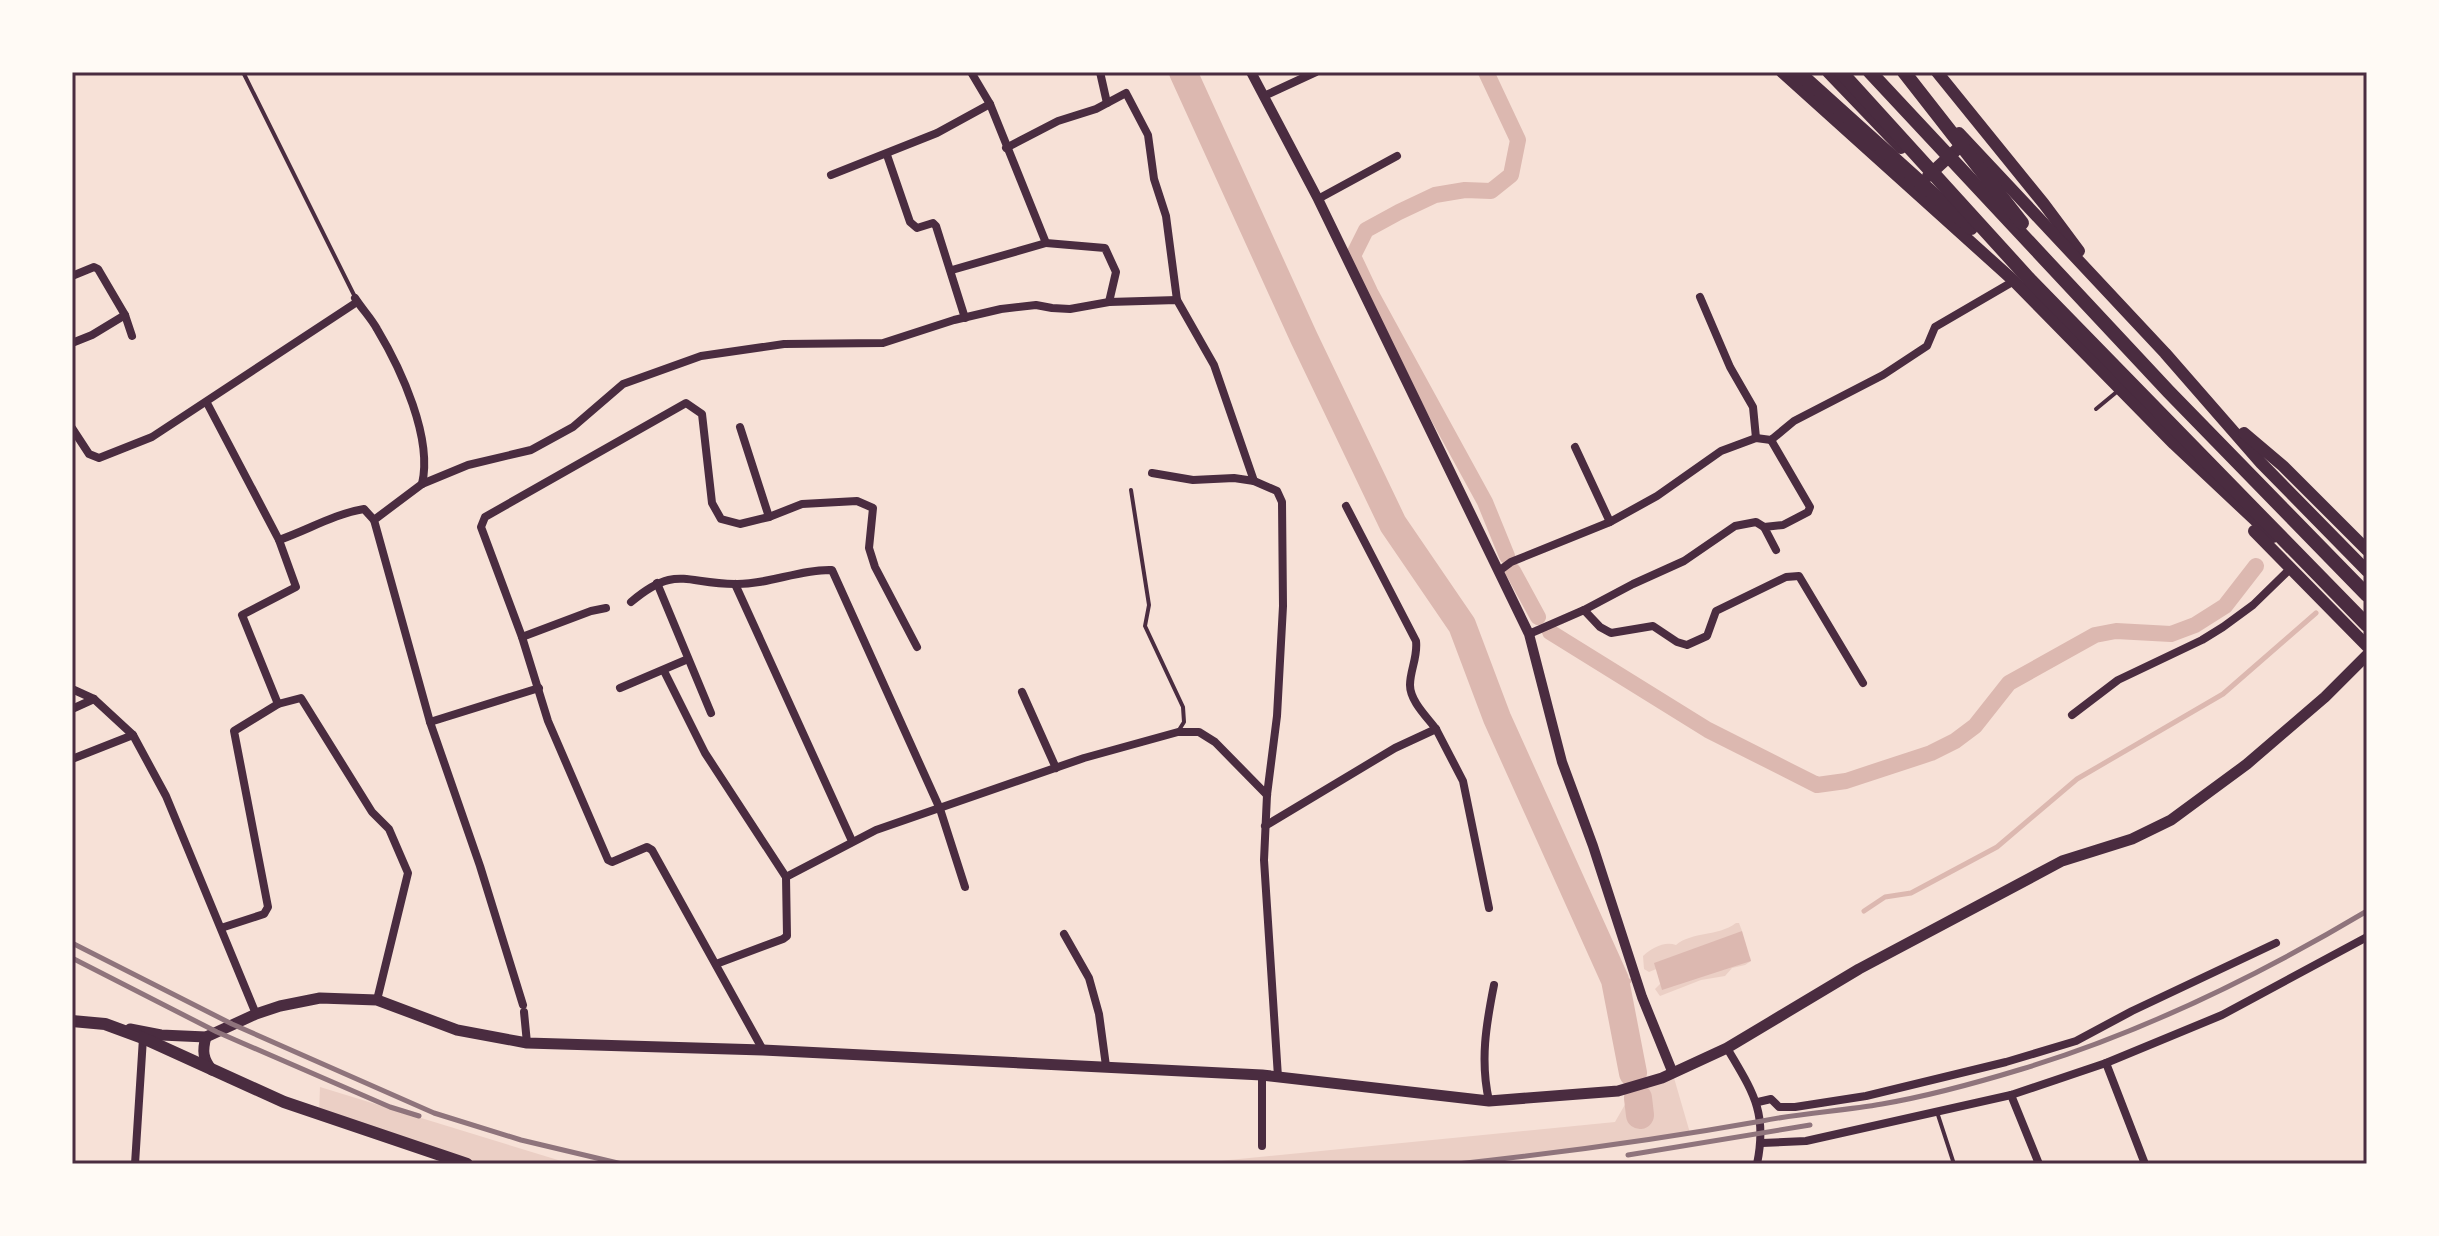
<svg xmlns="http://www.w3.org/2000/svg" width="2439" height="1236" font-family="'Open Sans',sans-serif">
  <rect width="100%" height="100%" fill="#f7e1d7"/>
  <!-- green -->
  <g fill="#ebcfc5">
    <path d="M1736,923H1739L1742,931L1737,936L1649,972L1644,969L1643,956C1652,948 1664,941 1676,945C1693,931 1717,937 1736,923Z"/>
    <path d="M1744,954L1750,957L1751,961L1745,965L1732,968L1725,976L1701,980L1660,996L1655,989L1663,981Z"/>
    <path d="M1672,1071L1690,1133L1612,1146L1455,1164H1189L1615,1122L1635,1087Z"/>
    <path d="M320,1087L571,1164H467L319,1115Z"/>
  </g>
  <!-- water -->
  <path fill="#dcb8b0" d="M1742,931L1751,961L1662,990L1654,963Z"/>
  <g fill="none" stroke-linecap="round" stroke-linejoin="round">
    <!-- stream -->
    <g stroke="#dcb8b0" stroke-width="5">
      <path d="M1864,911L1885,897L1911,893L1997,847L2077,779L2223,694L2316,613"/>
      <path d="M1615,980L1629,981"/>
    </g>
    <!-- canal -->
    <g stroke="#dcb8b0" stroke-width="16">
      <path d="M1486,72L1518,140L1511,175L1491,191L1465,190L1435,195L1399,212L1366,230L1353,256L1370,292L1485,502L1507,556"/>
      <path d="M1513,571L1538,617"/>
      <path d="M1550,632L1708,730L1817,785L1846,781L1931,753L1955,741L1975,726L2009,683L2095,635L2116,631L2171,634L2195,625L2225,606L2256,566"/>
    </g>
    <!-- river -->
    <g stroke="#dcb8b0" stroke-width="28">
      <path d="M1183,72L1304,338L1393,524L1462,625L1497,718L1615,980L1633,1073"/>
      <path d="M1638,1098L1640,1115"/>
    </g>
    <!-- service -->
    <g stroke="#4a2c40" stroke-width="4">
      <path d="M243,72L355,297"/>
      <path d="M2096,409L2119,390"/>
      <path d="M1131,490L1149,605L1145,626L1183,707L1184,722L1179,730"/>
      <path d="M1937,1112L1954,1164"/>
    </g>
    <!-- minor -->
    <g stroke="#4a2c40" stroke-width="8">
      <path d="M971,72L990,104L1046,243L1105,248L1116,272L1109,302L1177,300L1214,365L1254,481L1277,491L1282,502L1283,606L1277,716L1267,795L1264,860L1278,1077"/>
      <path d="M1100,72L1107,103"/>
      <path d="M1264,96L1316,72"/>
      <path d="M1006,148L1058,121L1096,109L1126,93L1148,135L1154,179L1166,216L1177,300"/>
      <path d="M887,155L910,222L917,228L933,223L936,226L965,318"/>
      <path d="M831,175L937,133L990,104"/>
      <path d="M1318,199L1397,156"/>
      <path d="M952,270L1046,243"/>
      <path d="M72,276L94,267L98,269L125,315L132,336"/>
      <path d="M1700,297L1730,367L1753,407L1756,438"/>
      <path d="M355,298C362,309 371,318 377,329C401,369 433,438 422,484"/>
      <path d="M72,343L92,335L125,315"/>
      <path d="M207,403L279,540L296,587L242,615L278,704L301,698L372,812L389,829L408,873L377,1000"/>
      <path d="M740,427L769,517"/>
      <path d="M72,428L89,454L99,458L152,437L357,302"/>
      <path d="M1771,440L1810,507L1808,512L1783,525L1764,527L1776,550"/>
      <path d="M1575,447L1610,522"/>
      <path d="M1152,473L1193,480L1234,478L1254,481"/>
      <path d="M1346,506L1416,641C1418,657 1410,670 1410,685C1410,701 1427,717 1436,729"/>
      <path d="M279,540C308,530 334,514 364,509L374,520"/>
      <path d="M1499,571L1511,562L1610,522L1657,496L1721,451L1756,438L1771,440L1794,421L1883,375L1927,346L1935,327L2014,281"/>
      <path d="M657,583L711,713"/>
      <path d="M735,584L852,841"/>
      <path d="M631,602C676,564 685,584 735,584C767,585 800,569 832,570L940,809L965,887"/>
      <path d="M1584,610L1633,584L1684,561L1735,526L1756,522L1764,527"/>
      <path d="M1529,634L1584,610L1600,627L1611,633L1653,626L1677,642L1687,645L1707,636L1716,611L1786,577L1799,576L1863,683"/>
      <path d="M522,637L591,611L606,608"/>
      <path d="M664,671L705,753L786,877L787,936L783,939L716,964"/>
      <path d="M620,688L688,659"/>
      <path d="M72,689L94,699L133,735L166,796L256,1014"/>
      <path d="M1022,692L1056,768"/>
      <path d="M72,709L94,699"/>
      <path d="M2072,715L2118,680L2202,640L2223,627L2253,605L2291,568"/>
      <path d="M430,722L539,688"/>
      <path d="M72,759L133,735"/>
      <path d="M1265,826L1395,748L1436,729L1463,781L1489,908"/>
      <path d="M786,877L876,830L1084,758L1178,732H1199L1215,742L1267,795"/>
      <path d="M221,928L264,914L268,907L234,731L278,704"/>
      <path d="M1064,934L1089,978L1099,1014L1106,1066"/>
      <path d="M523,1005L480,866L430,722L374,520L422,484L468,465L531,450L573,427L623,384L701,356L784,344L883,343L954,320L1001,309L1036,305L1052,308L1070,309L1109,302"/>
      <path d="M524,1012L527,1043"/>
      <path d="M1727,1048C1752,1091 1768,1111 1757,1164"/>
      <path d="M763,1050L652,850L647,847L612,862L608,860L548,721L522,637L481,527L485,517L686,403L702,414L712,503L721,519L740,524L769,517L802,504L857,501L873,508L869,548L875,567L917,647"/>
      <path d="M2106,1063L2145,1164"/>
      <path d="M1262,1075V1146"/>
      <path d="M2011,1095L2039,1164"/>
      <path d="M1489,1101C1480,1061 1486,1025 1494,985"/>
      <path d="M1758,1102L1771,1099L1779,1107H1795L1866,1096L2006,1062L2076,1041L2132,1011L2276,943"/>
      <path d="M1762,1143L1806,1141L2011,1095L2106,1063L2222,1015L2367,937"/>
      <path d="M135,1164L143,1038"/>
    </g>
    <!-- tertiary -->
    <path stroke="#4a2c40" stroke-width="10" d="M1251,72L1318,199L1529,634L1562,762L1593,846L1642,997L1672,1071"/>
    <!-- secondary -->
    <g stroke="#4a2c40" stroke-width="11">
      <path d="M130,1029L161,1035L206,1037L256,1014L280,1006L320,998L377,1000L457,1030L527,1043L763,1050L1262,1075L1489,1101L1618,1091L1662,1078L1727,1048L1859,969L2062,861L2132,839L2171,820L2247,764L2325,697L2367,655"/>
      <path d="M206,1037C202,1051 203,1059 212,1070"/>
    </g>
    <!-- primary -->
    <path stroke="#4a2c40" stroke-width="12" d="M72,1021L105,1024L143,1038L284,1102L467,1164"/>
    <!-- trunk -->
    <g stroke="#4a2c40" stroke-width="12">
      <path d="M1782,72L2014,281L2174,444L2273,537"/>
      <path d="M1828,72L1901,148"/>
      <path d="M1937,72L2044,204L2079,251"/>
      <path d="M1959,133L2165,353L2261,463L2367,571"/>
      <path d="M1928,176L1966,141"/>
      <path d="M2244,433L2283,466L2367,550"/>
      <path d="M2254,531L2367,646"/>
    </g>
    <!-- motorway -->
    <g stroke="#4a2c40" stroke-width="14">
      <path d="M1798,72L1971,228"/>
      <path d="M1841,72L2031,281L2367,625"/>
      <path d="M1870,72L2169,392L2367,595"/>
      <path d="M1904,72L2022,223"/>
    </g>
    <!-- rail -->
    <g stroke="#8f747c" stroke-width="5">
      <path d="M72,943L232,1024L434,1113L521,1140L622,1164"/>
      <path d="M72,958L217,1032L390,1107L419,1116"/>
      <path d="M1628,1155L1810,1125"/>
      <path d="M1457,1164C1559,1153 1661,1139 1762,1121C1801,1113 1842,1111 1882,1104C1929,1096 1976,1083 2022,1069C2144,1032 2258,976 2367,911"/>
    </g>
  </g>
  <!-- border -->
  <rect width="2439" height="1236" fill="none" stroke="#fffaf5" stroke-width="148"/>
  <rect x="74" y="74" width="2291" height="1088" fill="none" stroke="#4a2c40" stroke-width="3"/>
</svg>
